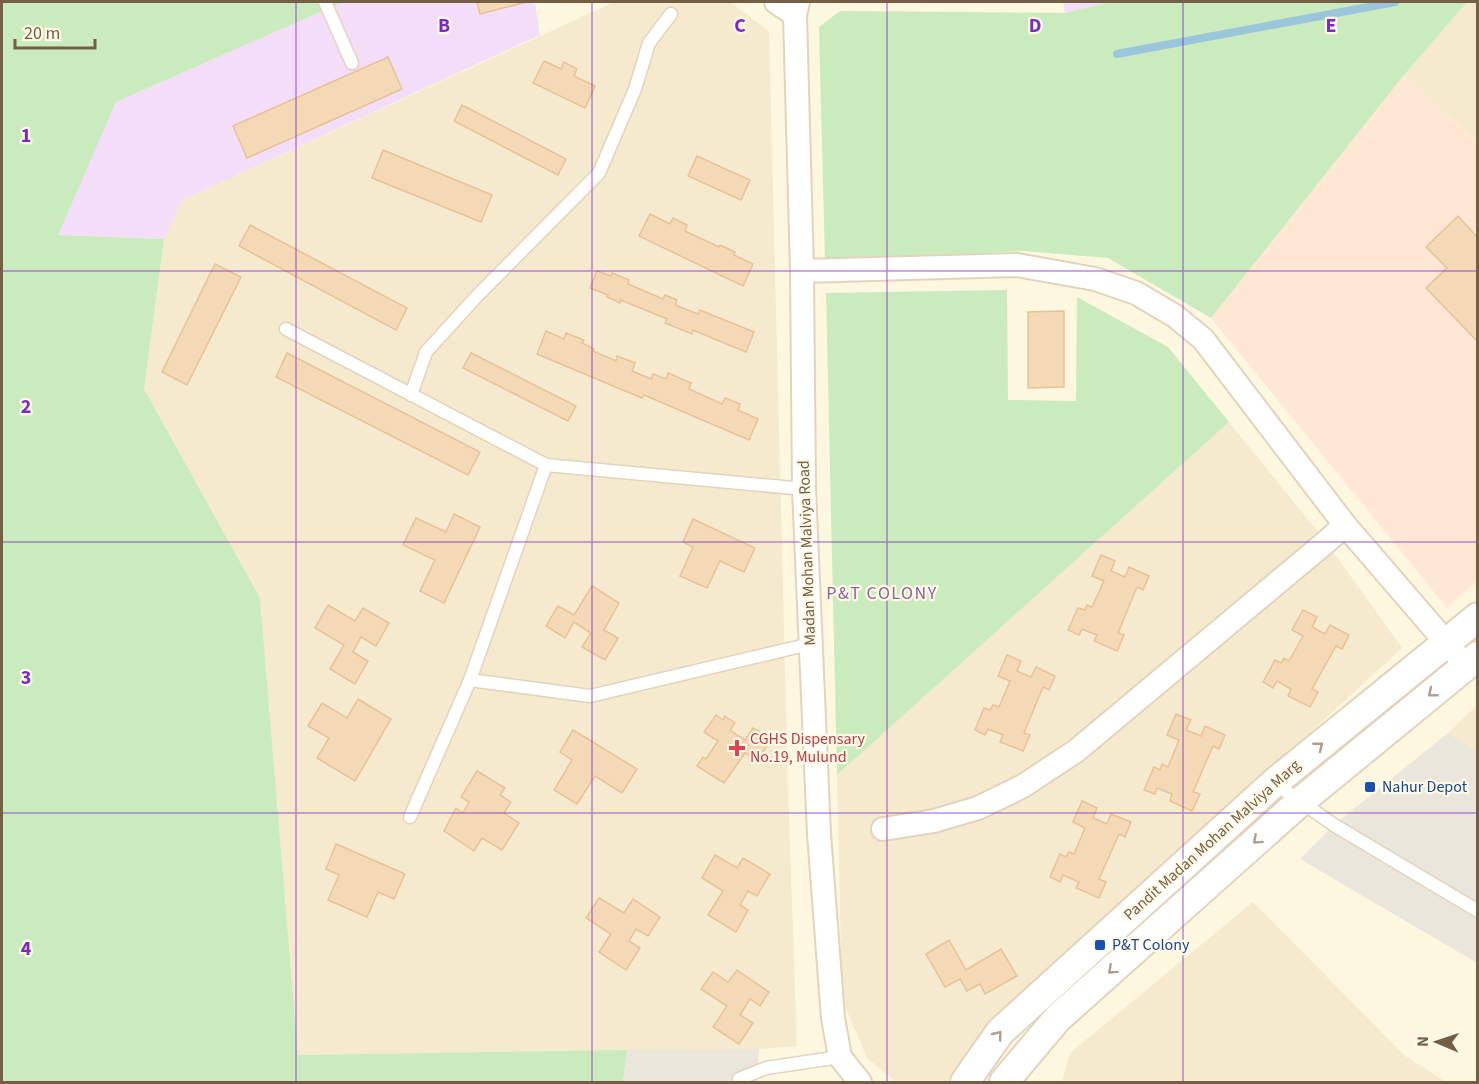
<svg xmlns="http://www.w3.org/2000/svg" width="1479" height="1084" font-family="'Source Sans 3',sans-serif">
  <rect width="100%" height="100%" fill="#fdf7e0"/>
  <!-- residential -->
  <g fill="#f5eace">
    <path d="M614,2H730L769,31L788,789L797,1046L759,1049L298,1055L260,598L144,389L164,239L183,200Z"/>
    <path d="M1467,2H1477V141L1404,75Z"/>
    <path d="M1229,422L1326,542L1402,648L989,1029L957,1082H896L867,1058L842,999L837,775Z"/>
    <path d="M1477,705V752L1448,733Z"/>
    <path d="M1253,902L1404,1055L1446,1082H1062L1070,1053Z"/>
  </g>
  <!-- commercial -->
  <path fill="#fee7d3" d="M1404,75L1477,141V581L1447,608L1211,318Z"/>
  <!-- industrial -->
  <g fill="#ebe6dc">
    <path d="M1448,733L1477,752V963L1300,859L1334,825Z"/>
    <path d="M759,1049L757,1082H623L627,1050Z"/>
  </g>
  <!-- education -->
  <g fill="#f3ddf9">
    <path d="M343,2H535L540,35L183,200L164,239L57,235L116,102Z"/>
    <path d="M1063,2H1109L1065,13Z"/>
  </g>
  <!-- green -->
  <g fill="#c9ebbe">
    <path d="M2,2H343L116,102L58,235L164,239L144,389L260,598L298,1055L627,1050L623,1082H2Z"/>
    <path d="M1109,2H1467L1404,75L1211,318L1108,258L1024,251L825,261L819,27L840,11L1065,13Z"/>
    <path d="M1007,290L1008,400L1076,401L1077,297L1168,347L1229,422L837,775L826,293Z"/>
  </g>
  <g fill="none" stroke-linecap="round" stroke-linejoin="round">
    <!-- stream -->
    <path stroke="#9ac5da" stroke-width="8" d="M1117,54L1395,2"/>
  </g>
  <!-- building -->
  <g fill="#f4d9b6" stroke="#e7c296" stroke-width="1.5">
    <path d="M477,2H527L480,14Z"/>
    <path d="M388,57L402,89L247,158L233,126Z"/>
    <path d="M544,61L561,69L564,62L577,69L574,76L595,86L585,108L533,83Z"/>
    <path d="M462,105L566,159L558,175L454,121Z"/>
    <path d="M383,150L492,195L481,222L372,178Z"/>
    <path d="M697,156L750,180L741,200L688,176Z"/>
    <path d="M650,214L670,224L673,218L687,225L685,231L719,247L720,245L735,252L734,255L753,264L743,286L639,236Z"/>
    <path d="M1458,216L1478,238V342L1426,288L1447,268L1426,247Z"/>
    <path d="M250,225L407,308L396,330L239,246Z"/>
    <path d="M215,264L241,277L187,385L162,372Z"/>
    <path d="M597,271L611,276L612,273L629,280L628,284L663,299L665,295L677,300L675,305L698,314L700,310L754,332L746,352L693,330L692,334L665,323L667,319L621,300L620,303L607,297L608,295L590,288Z"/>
    <path d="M1064,311V387L1028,388V312Z"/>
    <path d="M546,331L564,339L566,333L584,340L582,343L594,349L593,351L616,361L617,356L635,363L632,371L651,379L653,374L666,379L668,373L691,383L689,389L722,404L725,398L740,404L738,410L758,419L749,440L644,395L642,398L537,354Z"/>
    <path d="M287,353L480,452L468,475L276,377Z"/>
    <path d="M471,353L576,406L568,421L463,368Z"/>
    <path d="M454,514L480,527L444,603L420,591L435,560L403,545L416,518L446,532Z"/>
    <path d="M693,519L755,548L744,572L720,561L707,588L680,576L693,547L683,542Z"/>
    <path d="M1101,555L1115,561L1111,571L1125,577L1129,567L1149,576L1143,590L1137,587L1118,633L1124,635L1117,651L1094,641L1097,635L1082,629L1079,635L1068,630L1078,608L1085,610L1087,605L1092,607L1104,581L1092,576Z"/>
    <path d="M592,586L619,603L604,630L618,638L605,660L582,647L591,633L574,622L565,638L546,626L558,606L574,615Z"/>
    <path d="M328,605L355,621L363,608L389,623L376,646L361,637L353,652L368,661L355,684L330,669L344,645L315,628Z"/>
    <path d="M1303,610L1317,617L1312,627L1325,634L1330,625L1349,635L1342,649L1336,646L1312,689L1318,692L1310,707L1288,696L1291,689L1277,681L1273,688L1263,682L1275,660L1281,663L1284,658L1289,661L1303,636L1292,630Z"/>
    <path d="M1007,655L1021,661L1017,671L1031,677L1036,667L1055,676L1049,690L1043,687L1024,733L1030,735L1023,751L1000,742L1003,735L988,729L985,735L975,730L984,708L990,710L993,705L999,707L1010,681L998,676Z"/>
    <path d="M358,699L391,719L355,781L317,758L329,738L308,726L322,703L347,718Z"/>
    <path d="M1176,714L1191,720L1186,730L1201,736L1205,726L1225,735L1219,749L1213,746L1193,792L1200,794L1192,811L1170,801L1172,794L1157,788L1155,794L1144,790L1154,767L1160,770L1162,764L1168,767L1179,740L1167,735Z"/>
    <path d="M716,715L723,720L725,716L735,723L730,730L745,740L753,728L762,733L759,738L768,744L757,761L745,753L724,783L697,766L703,757L706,759L718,741L704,732Z"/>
    <path d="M573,730L637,769L622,793L595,776L577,804L554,790L572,760L560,752Z"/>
    <path d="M477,771L505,788L500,795L511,802L504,813L519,823L502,850L482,838L474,851L444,831L456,808L463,813L469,802L461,797Z"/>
    <path d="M1082,801L1097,808L1093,818L1107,824L1111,814L1131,822L1125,837L1119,834L1099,879L1106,882L1099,898L1076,888L1079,882L1063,875L1060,882L1050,877L1060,854L1066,857L1069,852L1074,854L1085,828L1073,822Z"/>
    <path d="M336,844L405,874L394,899L378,892L367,917L328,900L339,875L326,869Z"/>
    <path d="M715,855L737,868L743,858L770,874L757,896L748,891L740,905L748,910L736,932L708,915L723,891L702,878Z"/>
    <path d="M599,898L624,913L633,899L660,917L648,936L636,929L629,941L640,948L626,970L599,952L611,934L586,918Z"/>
    <path d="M949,940L966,970L1001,949L1017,976L985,994L980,984L967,991L960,979L945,987L926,954Z"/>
    <path d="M737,970L769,992L760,1006L750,999L740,1015L753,1023L739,1044L713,1027L727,1006L701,989L713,972L728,982Z"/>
  </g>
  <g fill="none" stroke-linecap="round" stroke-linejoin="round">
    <!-- service casing -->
    <g stroke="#e2d4bc" stroke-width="15">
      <g id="service">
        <path d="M325,2L352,63"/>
        <path d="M286,329L546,465L804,489"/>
        <path d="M411,395L426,352L477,296L599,173L635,89L649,43L671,14"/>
        <path d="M470,680L590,696L810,644"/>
        <path d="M1274,783L1334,825L1478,911"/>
        <path d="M410,817L470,680L546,465"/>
        <path d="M739,1082V1079L766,1068L840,1057"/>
      </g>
    </g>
    <!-- minor casing -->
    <g stroke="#e2d4bc" stroke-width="26">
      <g id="minor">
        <path d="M776,2L795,15"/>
        <path d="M798,2L795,15L802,271L804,489L819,834L833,1018L840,1057L860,1082"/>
        <path d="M802,271L1017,265L1095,279L1136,293L1175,316L1203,339L1345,525L1456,654"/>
        <path d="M883,829L934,821L978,808L1023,786L1076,751L1326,542L1345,525"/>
      </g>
    </g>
    <!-- tertiary casing -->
    <g stroke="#e2d4bc" stroke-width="32">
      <g id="tertiary">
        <path d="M965,1082L1000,1032L1274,783L1478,617"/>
        <path d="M1004,1082L1058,1018L1301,801L1478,656"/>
      </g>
    </g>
    <!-- service -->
    <use href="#service" stroke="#fff" stroke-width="12"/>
    <!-- minor -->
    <use href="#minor" stroke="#fff" stroke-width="22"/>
    <!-- tertiary -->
    <use href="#tertiary" stroke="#fff" stroke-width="28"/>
  </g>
  <!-- one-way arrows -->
  <defs><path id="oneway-chevron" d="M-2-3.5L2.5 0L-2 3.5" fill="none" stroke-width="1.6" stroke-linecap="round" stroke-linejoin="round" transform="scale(1.5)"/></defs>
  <g stroke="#ac9e90">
    <use href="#oneway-chevron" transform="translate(1432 693) rotate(141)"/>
    <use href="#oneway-chevron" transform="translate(1319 746) rotate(-39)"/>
    <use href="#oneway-chevron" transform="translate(1257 840) rotate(138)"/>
    <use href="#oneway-chevron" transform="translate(1112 970) rotate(138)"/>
    <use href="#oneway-chevron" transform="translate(998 1035) rotate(-51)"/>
  </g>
  <!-- grid -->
  <path fill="none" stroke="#7b2cbf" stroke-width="1.5" stroke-opacity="0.55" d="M296,2V1082M592,2V1082M887,2V1082M1183,2V1082M2,271H1478M2,542H1478M2,813H1478"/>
  <!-- markers -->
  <path fill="#e0444e" stroke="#fffae7" stroke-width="2" d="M734 739h6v6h6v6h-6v6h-6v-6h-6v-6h6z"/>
  <g fill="#1a4fb4" stroke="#fffae7" stroke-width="2">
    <rect x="1364" y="781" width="12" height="12" rx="3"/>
    <rect x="1094" y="939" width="12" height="12" rx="3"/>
  </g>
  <g text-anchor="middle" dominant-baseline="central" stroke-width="4.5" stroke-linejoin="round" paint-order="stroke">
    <!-- street labels -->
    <g font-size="16" fill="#755e46" stroke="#fffae7">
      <text transform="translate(807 553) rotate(-92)">Madan Mohan Malviya Road</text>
      <text transform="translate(1212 840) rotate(-42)">Pandit Madan Mohan Malviya Marg</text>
    </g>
    <!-- health labels -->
    <g font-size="16" fill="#be3a42" stroke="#fffae7" text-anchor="start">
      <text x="750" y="739">CGHS Dispensary<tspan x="750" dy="18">No.19, Mulund</tspan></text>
    </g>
    <!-- transit labels -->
    <g font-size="16" fill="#164399" stroke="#fffae7" text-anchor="start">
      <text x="1382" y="787">Nahur Depot</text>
      <text x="1112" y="945">P&amp;T Colony</text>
    </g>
    <!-- neighbourhood labels -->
    <g font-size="18" letter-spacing="1.5" fill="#8f6199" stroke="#fffae7">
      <text x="882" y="593">P&amp;T COLONY</text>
    </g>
  </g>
  <g font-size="20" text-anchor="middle" font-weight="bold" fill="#7b2cbf" stroke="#fffae7" stroke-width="4.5" stroke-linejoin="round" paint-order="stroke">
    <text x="444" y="32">B</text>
    <text x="740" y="32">C</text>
    <text x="1035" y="32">D</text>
    <text x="1331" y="32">E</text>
    <text x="26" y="142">1</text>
    <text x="26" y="413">2</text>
    <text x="26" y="684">3</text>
    <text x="26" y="955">4</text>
  </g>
  <!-- border -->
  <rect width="1479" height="1084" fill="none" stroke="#755e46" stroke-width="6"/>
  <!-- north arrow -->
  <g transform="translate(1437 1042) rotate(272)" stroke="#fffae7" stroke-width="4.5" paint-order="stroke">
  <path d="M0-4.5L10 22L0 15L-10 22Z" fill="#755e46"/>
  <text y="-9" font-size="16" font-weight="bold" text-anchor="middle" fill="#755e46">N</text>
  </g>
  <!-- scale -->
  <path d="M15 39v9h80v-9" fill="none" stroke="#755e46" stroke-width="3"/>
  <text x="24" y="39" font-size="18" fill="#755e46" stroke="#fffae7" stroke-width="4.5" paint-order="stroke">20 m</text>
</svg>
